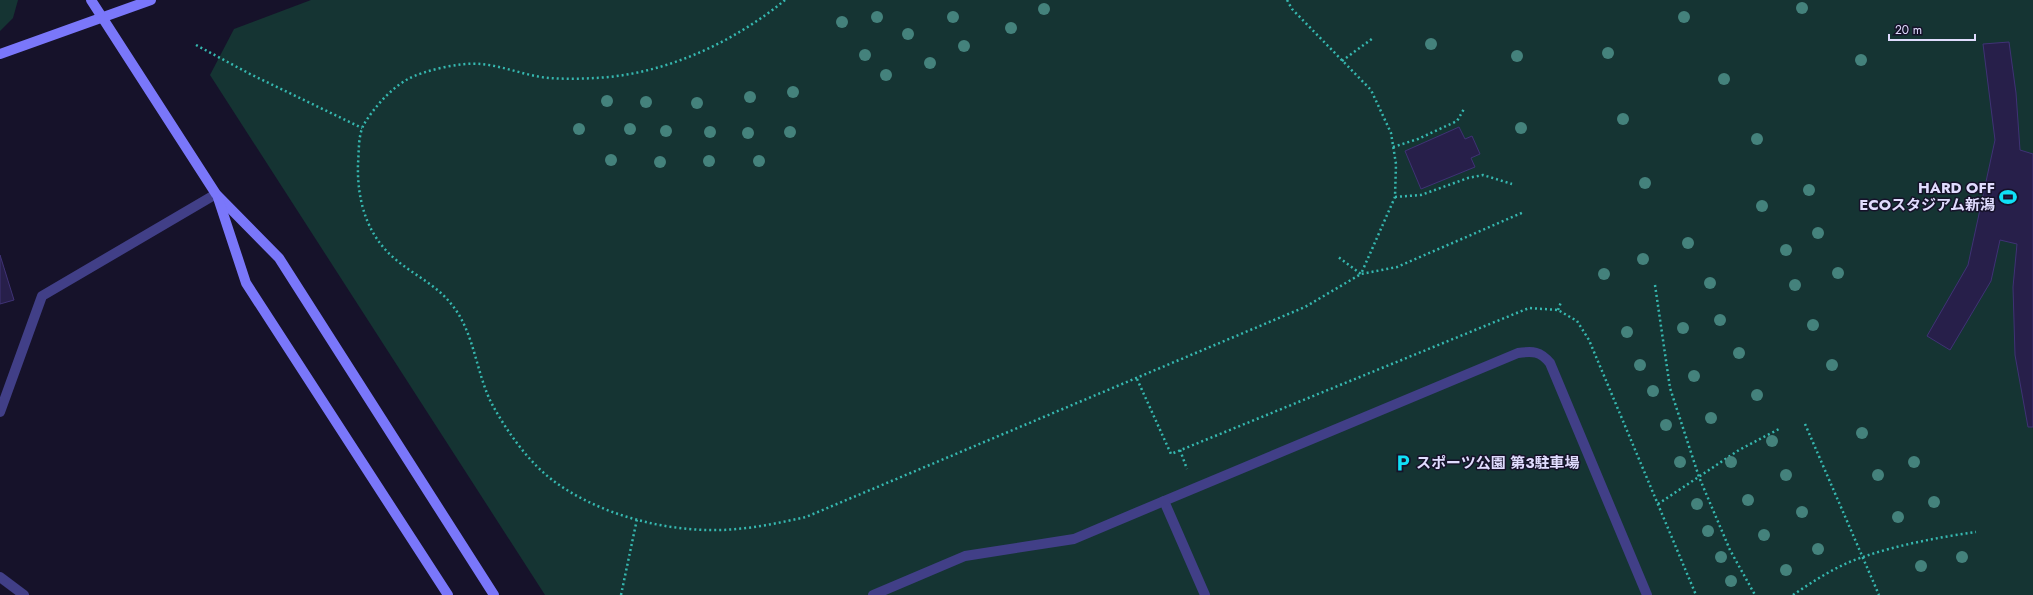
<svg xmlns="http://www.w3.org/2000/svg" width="2033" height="595" font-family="Jost,'Noto Sans JP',sans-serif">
  <rect width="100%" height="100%" fill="#16122a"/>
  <!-- green -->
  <g fill="#153433">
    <path d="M0,0H18L13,18L0,31Z"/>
    <path d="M311,0H2033V595H545L210,75L234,29Z"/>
  </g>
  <!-- building -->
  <g fill="#271f4a" stroke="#3f3275">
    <path d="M2009,42L2016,93L2020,150L2033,154V427H2028L2015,355L2013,287L2017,244L2000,240L1991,281L1950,350L1927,336L1968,265L1995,140L1983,44Z"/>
    <path d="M1459,127L1465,139L1472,136L1480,154L1471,158L1475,167L1421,189L1405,151Z"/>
    <path d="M0,255L14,300L0,304Z"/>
  </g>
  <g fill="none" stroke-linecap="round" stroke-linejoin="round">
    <!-- path -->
    <g stroke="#36b8b0" stroke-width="2.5" stroke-dasharray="2 3" stroke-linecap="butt">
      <path d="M785,0C733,43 663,75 595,78C580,79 564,79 549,78C526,76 504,66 481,64C461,62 425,70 408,79C390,89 374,108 364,124C358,135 359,152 358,164C357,199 366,234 394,258C413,275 436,284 452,305C475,333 476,375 493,406C508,433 530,464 555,482C598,513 656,529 708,530C741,531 774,524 806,517L1305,307L1361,274L1397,267L1524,212"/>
      <path d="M1287,0L1292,9L1371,90L1391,133L1396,164L1395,197L1361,274L1337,256"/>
      <path d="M196,45L250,74L362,128"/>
      <path d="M1342,61L1373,38"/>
      <path d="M1393,147L1418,139L1457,121L1464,109"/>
      <path d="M1395,197L1421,195L1468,178L1483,175L1512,184"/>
      <path d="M1655,285L1670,388L1699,477L1730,550L1755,595"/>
      <path d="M1558,310L1561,302"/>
      <path d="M1137,379L1171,454L1529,308L1558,310L1577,321L1589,340L1696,595"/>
      <path d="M1805,424L1879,595"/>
      <path d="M1180,450L1187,469"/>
      <path d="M1658,504L1739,450L1779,429"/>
      <path d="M621,595L637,519"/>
      <path d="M1793,595C1815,580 1838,565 1863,557C1897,545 1940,537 1976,532"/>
    </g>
    <!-- lane -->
    <g stroke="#413f87" stroke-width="10">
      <path d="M1164,501L1518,353C1533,351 1540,351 1550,363L1647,595"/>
      <path d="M873,595L965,556L1074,539L1164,501L1205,595"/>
    </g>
    <!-- street -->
    <g stroke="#413f87" stroke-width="10">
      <path d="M0,412L42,296L216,194"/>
      <path d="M0,577L24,595"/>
    </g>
    <!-- secondary -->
    <g stroke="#7a77fa" stroke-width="10">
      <path d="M91,0L216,194L279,258L494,595"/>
      <path d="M0,54L151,0"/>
      <path d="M218,198L246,283L448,595"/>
    </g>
  </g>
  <!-- trees -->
  <g fill="#44827c">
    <circle cx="1802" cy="8" r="6"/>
    <circle cx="1044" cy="9" r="6"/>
    <circle cx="877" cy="17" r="6"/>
    <circle cx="953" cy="17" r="6"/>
    <circle cx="1684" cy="17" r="6"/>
    <circle cx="842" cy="22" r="6"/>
    <circle cx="1011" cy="28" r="6"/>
    <circle cx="908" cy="34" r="6"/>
    <circle cx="1431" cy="44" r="6"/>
    <circle cx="964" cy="46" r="6"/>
    <circle cx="1608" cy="53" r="6"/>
    <circle cx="865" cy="55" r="6"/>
    <circle cx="1517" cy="56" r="6"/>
    <circle cx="1861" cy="60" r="6"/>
    <circle cx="930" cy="63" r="6"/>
    <circle cx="886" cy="75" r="6"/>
    <circle cx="1724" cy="79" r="6"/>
    <circle cx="793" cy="92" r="6"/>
    <circle cx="750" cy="97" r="6"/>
    <circle cx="607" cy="101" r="6"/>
    <circle cx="646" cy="102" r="6"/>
    <circle cx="697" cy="103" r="6"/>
    <circle cx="1623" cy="119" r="6"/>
    <circle cx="1521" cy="128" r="6"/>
    <circle cx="579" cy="129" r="6"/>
    <circle cx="630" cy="129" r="6"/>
    <circle cx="666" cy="131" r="6"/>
    <circle cx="710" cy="132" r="6"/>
    <circle cx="790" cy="132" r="6"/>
    <circle cx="748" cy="133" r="6"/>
    <circle cx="1757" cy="139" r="6"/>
    <circle cx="611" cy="160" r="6"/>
    <circle cx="709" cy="161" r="6"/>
    <circle cx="759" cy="161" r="6"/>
    <circle cx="660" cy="162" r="6"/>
    <circle cx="1645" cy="183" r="6"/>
    <circle cx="1809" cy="190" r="6"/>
    <circle cx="1762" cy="206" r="6"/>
    <circle cx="1818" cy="233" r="6"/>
    <circle cx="1688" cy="243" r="6"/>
    <circle cx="1786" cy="250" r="6"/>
    <circle cx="1643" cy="259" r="6"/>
    <circle cx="1838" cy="273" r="6"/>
    <circle cx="1604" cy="274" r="6"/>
    <circle cx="1710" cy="283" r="6"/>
    <circle cx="1795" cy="285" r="6"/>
    <circle cx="1720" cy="320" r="6"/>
    <circle cx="1813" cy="325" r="6"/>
    <circle cx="1683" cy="328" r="6"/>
    <circle cx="1627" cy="332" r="6"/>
    <circle cx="1739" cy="353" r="6"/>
    <circle cx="1640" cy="365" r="6"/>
    <circle cx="1832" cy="365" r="6"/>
    <circle cx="1694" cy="376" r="6"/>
    <circle cx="1653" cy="391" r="6"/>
    <circle cx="1757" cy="395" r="6"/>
    <circle cx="1711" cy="418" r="6"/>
    <circle cx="1666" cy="425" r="6"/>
    <circle cx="1862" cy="433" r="6"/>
    <circle cx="1772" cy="441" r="6"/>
    <circle cx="1680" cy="462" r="6"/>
    <circle cx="1731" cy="462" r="6"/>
    <circle cx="1914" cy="462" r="6"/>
    <circle cx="1786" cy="475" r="6"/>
    <circle cx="1878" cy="475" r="6"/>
    <circle cx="1748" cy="500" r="6"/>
    <circle cx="1934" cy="502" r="6"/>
    <circle cx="1697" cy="504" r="6"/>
    <circle cx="1802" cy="512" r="6"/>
    <circle cx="1898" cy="517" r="6"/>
    <circle cx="1708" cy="531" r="6"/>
    <circle cx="1764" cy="535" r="6"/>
    <circle cx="1818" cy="549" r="6"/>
    <circle cx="1721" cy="557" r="6"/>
    <circle cx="1962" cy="557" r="6"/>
    <circle cx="1921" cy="566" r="6"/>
    <circle cx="1786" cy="570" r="6"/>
    <circle cx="1731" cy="581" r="6"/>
  </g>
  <!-- icons -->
  <defs>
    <g id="stadium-bare" transform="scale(1.38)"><path d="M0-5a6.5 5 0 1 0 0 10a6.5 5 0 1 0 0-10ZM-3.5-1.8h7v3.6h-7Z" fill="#10e0f6" stroke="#16122a" stroke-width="2.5" paint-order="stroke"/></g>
    <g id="parking-bare" transform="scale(1.38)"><path d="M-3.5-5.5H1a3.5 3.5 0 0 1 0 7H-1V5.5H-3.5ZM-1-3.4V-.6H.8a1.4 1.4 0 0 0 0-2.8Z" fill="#10e0f6" stroke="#16122a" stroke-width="2.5" paint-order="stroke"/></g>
  </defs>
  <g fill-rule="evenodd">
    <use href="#stadium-bare" x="2008" y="197"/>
    <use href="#parking-bare" x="1403" y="463"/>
  </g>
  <g text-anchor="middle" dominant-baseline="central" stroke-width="3" stroke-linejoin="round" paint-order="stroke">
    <!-- poi labels -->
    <g font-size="15" font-weight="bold" fill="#e0dcfe" stroke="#16122a" text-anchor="end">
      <text x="1995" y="188">HARD OFF<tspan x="1995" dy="17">ECOスタジアム新潟</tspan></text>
      <text x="1416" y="463" text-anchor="start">スポーツ公園 第3駐車場</text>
    </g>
  </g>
  <!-- scale -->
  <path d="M1889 34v6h86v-6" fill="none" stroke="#e0dcfe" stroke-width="2"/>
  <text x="1895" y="34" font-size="12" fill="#e0dcfe" stroke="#16122a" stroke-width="3" paint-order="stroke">20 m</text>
</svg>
